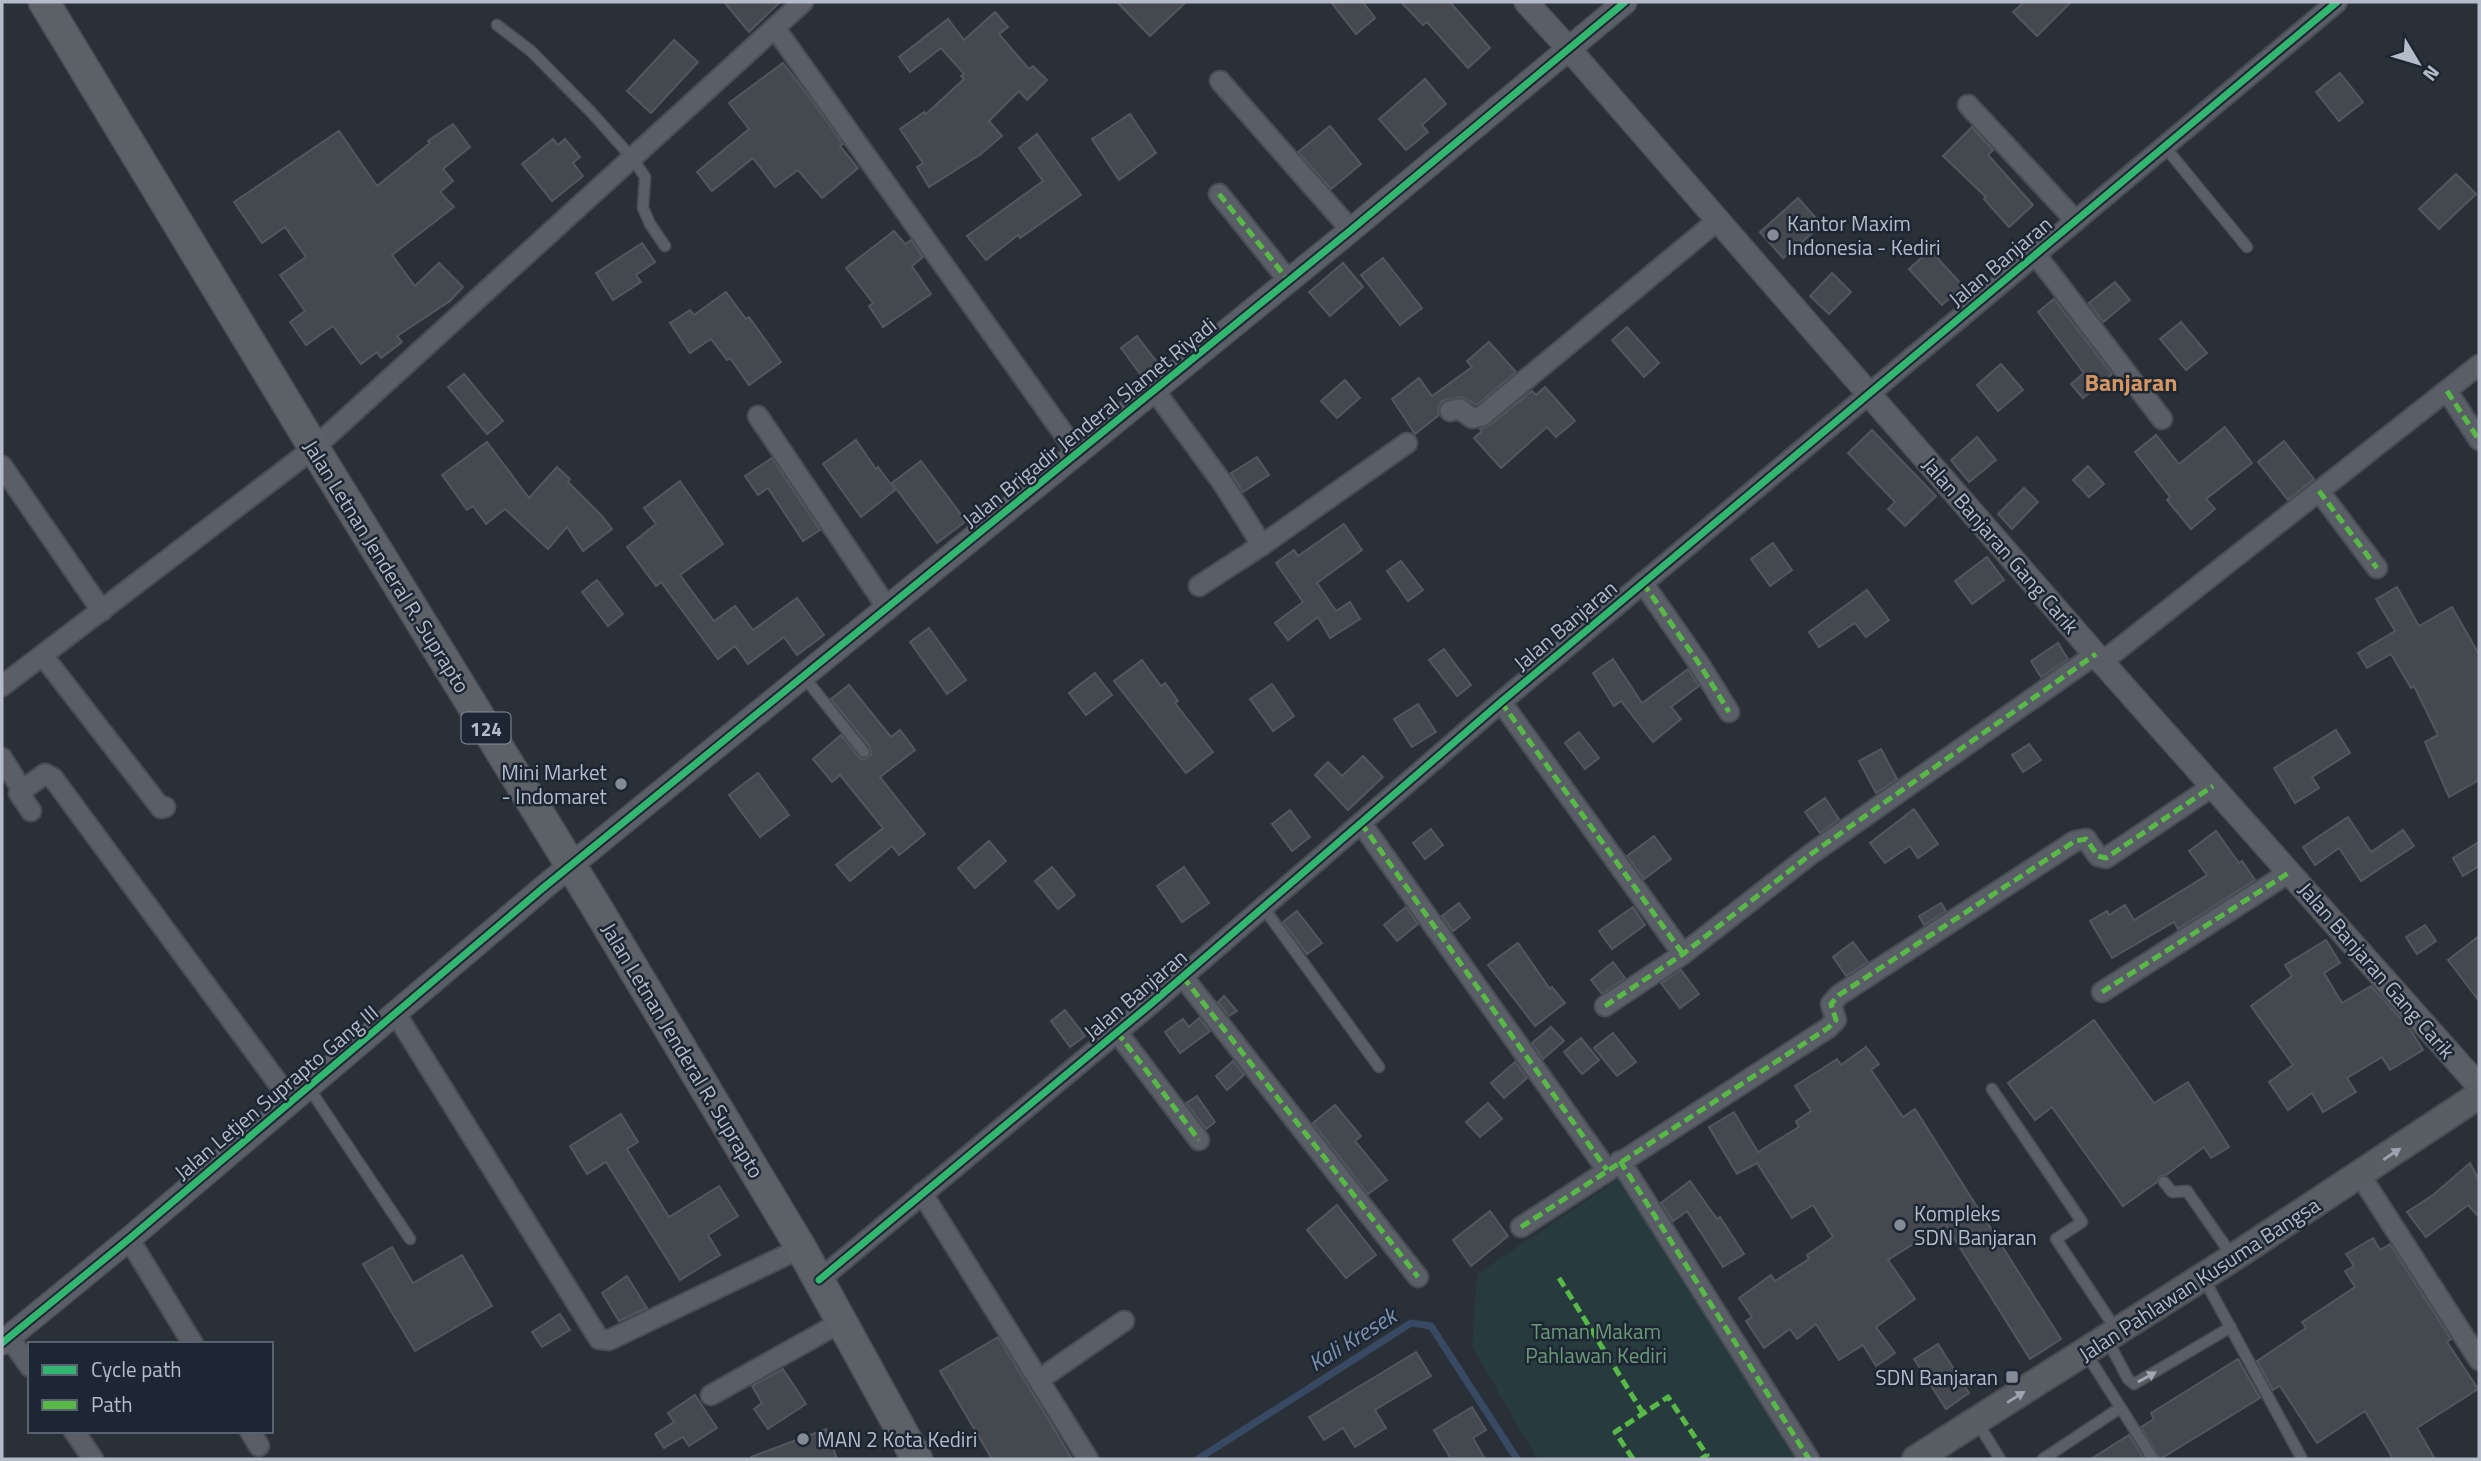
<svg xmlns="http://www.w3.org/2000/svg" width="2481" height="1461" font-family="'Titillium Web',sans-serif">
  <rect width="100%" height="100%" fill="#2a3038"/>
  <!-- green -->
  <path fill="#273a3e" d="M1620,1178L1799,1459H1537L1472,1346L1477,1274Z"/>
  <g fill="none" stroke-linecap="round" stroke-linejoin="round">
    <!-- stream -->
    <path stroke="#384963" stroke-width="7" d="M1198,1459L1411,1323L1431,1326L1517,1459"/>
  </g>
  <!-- building -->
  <g fill="#444950" stroke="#52575f" stroke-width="2">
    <path d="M724,2H780L749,32Z"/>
    <path d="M1117,2H1186L1150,36Z"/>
    <path d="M1331,2H1363L1375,18L1356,34Z"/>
    <path d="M1401,2H1450L1490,48L1468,68L1427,22L1423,25Z"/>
    <path d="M2024,2H2071L2037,36L2013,12Z"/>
    <path d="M995,12L1008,27L999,34L1029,69L1033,66L1047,80L1027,100L1019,91L989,121L1002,136L981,154L929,187L917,167L923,163L900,129L924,112L926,114L964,79L961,76L964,74L941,48L910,72L899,57L948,19L964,40Z"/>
    <path d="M674,40L698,62L651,113L627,91Z"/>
    <path d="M783,63L813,102L843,144L840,146L858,168L822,198L798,170L775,187L753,158L712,191L697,172L749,129L729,103Z"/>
    <path d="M2340,73L2363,102L2339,121L2316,92Z"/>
    <path d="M1425,79L1446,104L1422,125L1428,132L1406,150L1379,119Z"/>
    <path d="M1130,114L1156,153L1119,180L1092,139Z"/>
    <path d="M453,124L470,147L443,169L453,181L440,192L454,207L392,255L415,286L439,263L463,287L450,301L397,336L402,342L381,358L377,352L361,364L333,326L306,345L290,322L305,311L280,275L306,257L285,227L262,243L234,202L339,131L377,186L430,143L428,141Z"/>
    <path d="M1330,126L1361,164L1331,189L1298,152Z"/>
    <path d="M1972,127L1993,150L1988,155L2033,205L2009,227L1984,199L1986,197L1943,156Z"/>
    <path d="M1037,134L1081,195L1020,238L1018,235L986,260L967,236L1043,181L1019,148Z"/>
    <path d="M553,139L558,145L565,139L580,157L573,163L583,176L552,201L522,164Z"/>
    <path d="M2456,174L2476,194L2439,229L2419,209Z"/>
    <path d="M1798,198L1822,225L1783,258L1760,232Z"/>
    <path d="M894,231L905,244L911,240L923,257L912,266L931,294L883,327L869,306L873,303L846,268Z"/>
    <path d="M642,243L655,262L636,275L641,282L613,300L596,273Z"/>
    <path d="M1930,250L1963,286L1942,305L1909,269Z"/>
    <path d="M1383,258L1422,308L1400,325L1361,275Z"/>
    <path d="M1343,263L1363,287L1330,316L1309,292Z"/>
    <path d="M1832,273L1851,292L1829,314L1810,296Z"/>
    <path d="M2115,282L2130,300L2103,322L2089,303Z"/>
    <path d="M726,292L746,319L749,317L781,362L749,385L730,358L727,360L711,339L690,353L670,323L690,310L694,315Z"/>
    <path d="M2054,299L2112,374L2083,398L2071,384L2084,373L2038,312Z"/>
    <path d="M2181,322L2207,353L2186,370L2160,339Z"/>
    <path d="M1627,327L1659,363L1644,377L1612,340Z"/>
    <path d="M1137,336L1160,366L1144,379L1121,348Z"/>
    <path d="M1489,342L1516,372L1477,405L1462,397L1442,401L1438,408L1439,415L1415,434L1392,399L1419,378L1432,396L1472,367L1467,361Z"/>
    <path d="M2001,364L2023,390L1998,411L1977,385Z"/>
    <path d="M464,374L503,421L487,434L448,387Z"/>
    <path d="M1345,380L1360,398L1337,418L1321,401Z"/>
    <path d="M1545,387L1575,421L1556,437L1547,427L1501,468L1474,438L1482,431L1480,429L1490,425L1532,391L1536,395Z"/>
    <path d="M2225,427L2252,463L2206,499L2215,509L2191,529L2167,500L2170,497L2135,452L2156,435L2179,464Z"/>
    <path d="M1872,430L1936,496L1905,526L1888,509L1895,502L1848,453Z"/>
    <path d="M1977,437L1996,460L1969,482L1951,460Z"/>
    <path d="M856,440L876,469L878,467L895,490L861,517L823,464Z"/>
    <path d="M2284,441L2314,479L2288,500L2258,462Z"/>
    <path d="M487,442L529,498L557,467L570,479L568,482L602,516L612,529L583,551L567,527L548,549L505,509L486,524L473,506L467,510L442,475Z"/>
    <path d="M1257,457L1269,475L1243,492L1231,473Z"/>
    <path d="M772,458L820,530L803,541L768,488L758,495L745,476Z"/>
    <path d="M921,461L966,521L937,543L892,483Z"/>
    <path d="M2088,466L2104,484L2089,497L2073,480Z"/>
    <path d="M680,481L723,544L680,575L714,621L735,606L753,630L797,598L824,635L797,655L784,637L748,664L735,646L718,659L661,582L656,586L627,547L656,524L644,508Z"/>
    <path d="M2024,488L2038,502L2012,529L1998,514Z"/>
    <path d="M1344,524L1362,550L1317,583L1336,611L1350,602L1360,619L1330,638L1318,617L1288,640L1275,623L1303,602L1276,563L1294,550L1298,556Z"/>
    <path d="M1773,543L1792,570L1770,586L1751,559Z"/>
    <path d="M1987,557L2004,580L1972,604L1955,581Z"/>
    <path d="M1401,561L1423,590L1408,601L1387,571Z"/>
    <path d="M597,580L623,614L608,626L582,592Z"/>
    <path d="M2397,587L2419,626L2452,607L2479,654V780L2449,797L2425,742L2438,735L2414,686L2411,688L2391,654L2367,668L2358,653L2395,631L2376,599Z"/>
    <path d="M1867,590L1889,620L1866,637L1855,623L1819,647L1809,632Z"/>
    <path d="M929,628L966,680L947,694L910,642Z"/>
    <path d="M2058,643L2068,659L2041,677L2031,661Z"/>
    <path d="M1444,649L1471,685L1457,696L1429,660Z"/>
    <path d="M1613,659L1642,703L1688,669L1699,686L1671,707L1681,719L1653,742L1621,701L1614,706L1593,673Z"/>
    <path d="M1142,660L1161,686L1165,683L1178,701L1175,703L1213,752L1186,773L1114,681Z"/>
    <path d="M1095,673L1112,695L1086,715L1069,693Z"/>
    <path d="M1272,684L1294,716L1273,731L1250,699Z"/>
    <path d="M849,685L891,737L900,730L915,750L880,777L925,834L899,855L892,846L850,881L836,865L883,828L840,775L832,782L813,759L841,735L861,759H866L871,755L870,747L831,699Z"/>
    <path d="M1418,704L1436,732L1412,747L1394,719Z"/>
    <path d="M2336,730L2350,753L2312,777L2319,788L2295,803L2274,768Z"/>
    <path d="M1579,732L1599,758L1585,769L1565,743Z"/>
    <path d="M2029,744L2041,760L2023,772L2012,755Z"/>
    <path d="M1881,749L1897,779L1876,793L1859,761Z"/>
    <path d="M1363,756L1383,777L1348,810L1315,775L1328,762L1342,776Z"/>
    <path d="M758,773L789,815L760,837L729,795Z"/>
    <path d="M1825,798L1839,819L1820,833L1805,812Z"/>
    <path d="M1914,809L1938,844L1918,858L1910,846L1885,863L1870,843Z"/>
    <path d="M1290,810L1310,837L1292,851L1272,824Z"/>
    <path d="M2348,817L2371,852L2403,830L2414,846L2361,881L2339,848L2315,865L2303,847Z"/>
    <path d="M1431,829L1443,845L1425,859L1413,843Z"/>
    <path d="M2216,831L2239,863L2242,861L2255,880L2178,929L2174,922L2112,958L2090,921L2107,911L2109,915L2125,905L2134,920L2207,875L2189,851Z"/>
    <path d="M1654,836L1671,859L1644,879L1627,856Z"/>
    <path d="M989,841L1006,861L975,888L958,868Z"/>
    <path d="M2479,842V866L2463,876L2453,858Z"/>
    <path d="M1052,867L1075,895L1058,909L1035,881Z"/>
    <path d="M1184,867L1209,903L1182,922L1157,886Z"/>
    <path d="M1459,903L1470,918L1453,931L1442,916Z"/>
    <path d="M1941,903L1946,911L1924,925L1919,916Z"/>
    <path d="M1406,907L1418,924L1397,941L1384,925Z"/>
    <path d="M1633,907L1645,925L1612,949L1599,931Z"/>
    <path d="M1297,911L1322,943L1307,954L1283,922Z"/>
    <path d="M2425,925L2436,941L2417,954L2406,937Z"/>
    <path d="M2479,936V1001L2448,960Z"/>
    <path d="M2326,940L2340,963L2324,973L2342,1003L2371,986L2410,1029L2423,1050L2390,1070L2382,1057L2347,1078L2356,1092L2323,1112L2312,1093L2288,1110L2269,1082L2293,1065L2251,1006L2292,976L2285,965Z"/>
    <path d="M1853,942L1868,962L1846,976L1833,957Z"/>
    <path d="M1518,943L1550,989L1552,987L1565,1003L1535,1026L1488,965Z"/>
    <path d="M1613,962L1625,978L1602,994L1591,980Z"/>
    <path d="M1681,970L1699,994L1680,1008L1661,983Z"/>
    <path d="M1224,996L1237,1011L1229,1016L1218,1002Z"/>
    <path d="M1065,1010L1085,1036L1070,1047L1051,1021Z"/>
    <path d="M1199,1018L1210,1031L1180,1053L1165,1032L1183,1019L1189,1027Z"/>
    <path d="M2094,1020L2154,1103L2188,1082L2229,1147L2211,1158L2204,1147L2166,1175L2160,1176L2157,1182L2123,1206L2052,1107L2035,1120L2008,1083Z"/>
    <path d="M1551,1027L1564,1041L1543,1059L1532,1043Z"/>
    <path d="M1613,1033L1636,1062L1617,1076L1594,1048Z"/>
    <path d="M1581,1038L1599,1060L1582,1074L1564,1052Z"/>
    <path d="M1866,1047L1879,1064L1871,1070L1903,1117L1915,1109L2061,1339L2030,1359L1945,1224L1888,1260L1915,1299L1876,1327L1895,1353L1876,1366L1863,1345L1839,1360L1816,1324L1797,1339L1790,1329L1764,1348L1746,1321L1752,1317L1739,1298L1771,1275L1775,1281L1809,1259L1807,1255L1833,1237L1813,1205L1792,1218L1757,1163L1737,1174L1709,1127L1734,1112L1758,1152L1799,1127L1796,1121L1811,1111L1795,1086L1837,1059L1841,1065Z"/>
    <path d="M1233,1061L1244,1075L1227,1090L1216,1076Z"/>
    <path d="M1515,1062L1527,1078L1504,1098L1491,1083Z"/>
    <path d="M1197,1096L1215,1122L1206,1129L1186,1103Z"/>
    <path d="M1488,1103L1502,1119L1480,1137L1466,1122Z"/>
    <path d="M1335,1105L1361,1136L1355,1141L1387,1180L1368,1194L1313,1123Z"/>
    <path d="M621,1114L638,1142L627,1149L669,1217L719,1186L738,1216L708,1235L720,1255L680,1280L606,1162L587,1174L570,1146Z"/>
    <path d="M2470,1163L2479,1180V1217L2468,1205L2426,1237L2407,1212L2433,1195Z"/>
    <path d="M1690,1181L1717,1219L1720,1217L1744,1254L1723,1267L1687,1211L1673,1221L1661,1203Z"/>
    <path d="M1337,1205L1376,1255L1346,1278L1307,1230Z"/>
    <path d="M1490,1211L1508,1236L1471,1266L1453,1240Z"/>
    <path d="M2373,1238L2380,1250L2390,1244L2451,1339L2447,1342L2478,1389L2417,1428L2435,1459H2393L2365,1411L2317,1443L2280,1386L2273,1390L2257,1361L2306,1328L2302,1322L2355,1287L2345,1271L2354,1266L2346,1254Z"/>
    <path d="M392,1247L413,1283L462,1255L492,1306L415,1351L363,1264Z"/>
    <path d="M627,1276L647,1308L619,1321L602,1293Z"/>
    <path d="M560,1314L570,1330L542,1347L532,1332Z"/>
    <path d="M998,1337L1047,1417L1072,1459H992L940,1371Z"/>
    <path d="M1938,1344L1969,1393L1946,1409L1914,1359Z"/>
    <path d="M1416,1352L1431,1376L1375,1410L1386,1428L1355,1447L1343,1428L1324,1440L1309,1417Z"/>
    <path d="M2238,1359L2260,1398L2160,1459L2141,1427L2154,1419L2151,1413Z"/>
    <path d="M783,1369L806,1404L768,1429L754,1409L762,1403L752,1386Z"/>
    <path d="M695,1395L717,1428L689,1446L683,1437L664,1448L655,1434L674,1422L668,1413Z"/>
    <path d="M1472,1407L1486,1430L1473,1438L1485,1459H1451L1434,1430Z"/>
    <path d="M826,1429L837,1459H751V1457Z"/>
    <path d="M2129,1435L2144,1459H2091Z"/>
  </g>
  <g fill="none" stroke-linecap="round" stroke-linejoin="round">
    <!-- service casing -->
    <g stroke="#484c53" stroke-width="13">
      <g id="service">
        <path d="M497,25L531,51L591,112L633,159L645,177L643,208L650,224L665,246"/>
        <path d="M2165,147L2247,247"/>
        <path d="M804,677L864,752"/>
        <path d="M1263,907L1379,1067"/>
        <path d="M309,1088L410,1239"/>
        <path d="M1992,1089L2082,1222L2056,1239L2117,1331"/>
        <path d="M2164,1182L2172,1192L2187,1191L2233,1257"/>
        <path d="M2203,1277L2302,1459"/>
        <path d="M2107,1339L2128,1379L2134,1384L2231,1327"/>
        <path d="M2086,1353L2153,1459"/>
        <path d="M1977,1422L2000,1459"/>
        <path d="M2043,1459L2120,1408"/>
      </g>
    </g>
    <!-- minor casing -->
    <g stroke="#484c53" stroke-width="23">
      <g id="minor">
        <path d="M775,28L1078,454"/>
        <path d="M1220,81L1351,230"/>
        <path d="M1968,105L2076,221"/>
        <path d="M1219,194L1289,281"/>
        <path d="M2036,255L2162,419"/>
        <path d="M1155,391L1224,485L1262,545L1199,586"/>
        <path d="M2447,391L2479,440"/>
        <path d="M1450,411L1460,409L1472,418L1482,416L1718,220"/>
        <path d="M758,416L888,609"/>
        <path d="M2,466L102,611"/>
        <path d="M2319,491L2377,568"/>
        <path d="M1262,545L1407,443"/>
        <path d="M1643,583L1700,665L1729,712"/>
        <path d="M43,656L161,808L165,807"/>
        <path d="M2102,662L2479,365"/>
        <path d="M2,686L314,448L803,2"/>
        <path d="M1501,702L1683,954"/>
        <path d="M2,758L22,790L19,793L31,811"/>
        <path d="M22,790L45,774L53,778L292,1102"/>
        <path d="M1361,823L1607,1170"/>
        <path d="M1183,977L1418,1277"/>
        <path d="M2102,992L2290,872"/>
        <path d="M1605,1006L1683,954L1811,854L2096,654"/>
        <path d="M396,1014L599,1339L609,1340L801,1248"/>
        <path d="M1117,1032L1199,1140"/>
        <path d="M1620,1161L1809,1459"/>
        <path d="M2360,1175L2479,1360"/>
        <path d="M922,1193L1088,1459"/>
        <path d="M1521,1227L1828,1028L1836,1020L1831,1004L1839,995L2075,841L2086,839L2098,856L2106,858L2213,786"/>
        <path d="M129,1239L193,1344"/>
        <path d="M819,1280L1151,1004L1501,702L2337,2"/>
        <path d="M9,1337L30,1367"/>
        <path d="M1040,1379L1124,1321"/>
        <path d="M711,1395L843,1321"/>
        <path d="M74,1431L93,1459"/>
        <path d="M250,1431L259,1446"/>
      </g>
    </g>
    <!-- tertiary casing -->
    <g stroke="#484c53" stroke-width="26">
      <g id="tertiary">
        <path d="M1526,2L1569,49L2102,662L2479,1086"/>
        <path d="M2,1343L129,1239L543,888L1351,230L1625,2"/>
      </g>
    </g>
    <!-- secondary casing -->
    <g stroke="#484c53" stroke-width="30">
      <path id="secondary" d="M1916,1459L2234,1257L2479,1095"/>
    </g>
    <!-- primary casing -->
    <g stroke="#484c55" stroke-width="33">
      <path id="primary" d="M44,2L314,448L594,903L801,1248L917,1459"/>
    </g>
    <!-- service -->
    <use href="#service" stroke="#5a5e66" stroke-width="10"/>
    <!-- minor -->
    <use href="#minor" stroke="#5a5e66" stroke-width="19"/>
    <!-- tertiary -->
    <use href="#tertiary" stroke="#5a5e66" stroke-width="23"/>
    <!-- secondary -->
    <use href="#secondary" stroke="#595d64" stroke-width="26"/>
    <!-- primary -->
    <use href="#primary" stroke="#5c6168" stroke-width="30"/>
    <!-- quiet -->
    <g stroke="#58b947" stroke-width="5" stroke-dasharray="10 5" stroke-linecap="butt">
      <path d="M1219,194L1289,281"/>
      <path d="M2447,391L2479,440"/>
      <path d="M2319,491L2377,568"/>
      <path d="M1643,583L1700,665L1729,712"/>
      <path d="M1501,702L1683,954"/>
      <path d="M1361,823L1607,1170"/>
      <path d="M1183,977L1418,1277"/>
      <path d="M2102,992L2290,872"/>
      <path d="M1605,1006L1683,954L1811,854L2096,654"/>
      <path d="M1117,1032L1199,1140"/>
      <path d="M1620,1161L1809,1459"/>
      <path d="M1521,1227L1828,1028L1836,1020L1831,1004L1839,995L2075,841L2086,839L2098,856L2106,858L2213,786"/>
      <path d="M1559,1278L1643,1413"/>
      <path d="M1633,1459L1615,1432L1668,1397L1707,1455L1701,1459"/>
    </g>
    <!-- cycleway casing -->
    <g stroke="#1d2633" stroke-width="11">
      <g id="cycleway">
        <path d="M819,1280L1151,1004L1501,702L2337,2"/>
        <path d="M2,1343L129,1239L543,888L1351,230L1625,2"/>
      </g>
    </g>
    <!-- cycleway -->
    <use href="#cycleway" stroke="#33b770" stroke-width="7"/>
  </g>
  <!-- one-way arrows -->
  <defs><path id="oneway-solid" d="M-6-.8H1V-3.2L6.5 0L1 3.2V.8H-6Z" transform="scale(1.75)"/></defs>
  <g fill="#9da4b0">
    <use href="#oneway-solid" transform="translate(2392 1154) rotate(-34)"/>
    <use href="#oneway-solid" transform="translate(2016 1397) rotate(-32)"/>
  </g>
  <use fill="#a2a9b5" href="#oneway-solid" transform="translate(2147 1377) rotate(-29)"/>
  <!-- markers -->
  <g fill="#848b96" stroke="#1d2633" stroke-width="2.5">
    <circle cx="1773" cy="235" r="7"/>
    <circle cx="621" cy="784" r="7"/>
    <circle cx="1900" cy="1225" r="7"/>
    <rect x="2005" y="1370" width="14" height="14" rx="3.5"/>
    <circle cx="803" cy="1439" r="7"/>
  </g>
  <g text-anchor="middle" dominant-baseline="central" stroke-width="5" stroke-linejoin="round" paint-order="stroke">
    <!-- shield labels -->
    <rect fill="#1d2633" stroke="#878f9c" stroke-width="2" x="461.5" y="712.5" width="49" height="31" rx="5"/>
    <g font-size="19" font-weight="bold" fill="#b4bcc9">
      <text x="486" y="728">124</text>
    </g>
    <!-- poi labels -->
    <g font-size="21" fill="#b4bcc9" stroke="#1d2633" text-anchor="start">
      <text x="1787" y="223">Kantor Maxim<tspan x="1787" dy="24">Indonesia - Kediri</tspan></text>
      <text x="607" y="772" text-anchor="end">Mini Market<tspan x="607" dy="24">- Indomaret</tspan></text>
      <text x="1914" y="1213">Kompleks<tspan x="1914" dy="24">SDN Banjaran</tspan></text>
      <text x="1998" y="1377" text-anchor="end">SDN Banjaran</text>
      <text x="817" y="1439">MAN 2 Kota Kediri</text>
    </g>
    <!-- street labels -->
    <g font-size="21" fill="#b4bcc9" stroke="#1d2633">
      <text transform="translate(2000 261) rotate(-40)">Jalan Banjaran</text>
      <text transform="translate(1089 422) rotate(-39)">Jalan Brigadir Jenderal Slamet Riyadi</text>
      <text transform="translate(2001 545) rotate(49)">Jalan Banjaran Gang Carik</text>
      <text transform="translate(387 566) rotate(58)">Jalan Letnan Jenderal R. Suprapto</text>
      <text transform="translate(1565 625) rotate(-40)">Jalan Banjaran</text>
      <text transform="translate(2377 970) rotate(49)">Jalan Banjaran Gang Carik</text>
      <text transform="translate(1135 994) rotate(-40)">Jalan Banjaran</text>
      <text transform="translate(683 1050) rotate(59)">Jalan Letnan Jenderal R. Suprapto</text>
      <text transform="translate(276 1092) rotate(-40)">Jalan Letjen Suprapto Gang III</text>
      <text transform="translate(2199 1279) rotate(-33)">Jalan Pahlawan Kusuma Bangsa</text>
    </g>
    <!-- park labels -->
    <g font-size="21" fill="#6b9a76" stroke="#1d2633">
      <text x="1596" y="1331">Taman Makam<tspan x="1596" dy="24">Pahlawan Kediri</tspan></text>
    </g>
    <!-- water labels -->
    <g font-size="23" font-style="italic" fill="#7c92b1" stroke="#1d2633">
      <text transform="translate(1352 1339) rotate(-32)">Kali Kresek</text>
    </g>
    <!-- quarter labels -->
    <g font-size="24" font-weight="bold" fill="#d59563" stroke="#1d2633">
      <text x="2131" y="382">Banjaran</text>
    </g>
  </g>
  <!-- border -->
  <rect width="2481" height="1461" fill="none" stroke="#b4bcc9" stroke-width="7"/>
  <!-- legend -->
  <rect x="28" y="1342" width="245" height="91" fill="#1d2633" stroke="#59626f" stroke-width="2"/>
  <rect x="42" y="1365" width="35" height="10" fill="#33b770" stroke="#59626f" stroke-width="2"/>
  <text x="91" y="1377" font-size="21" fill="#b4bcc9">Cycle path</text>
  <rect x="42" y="1400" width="35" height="10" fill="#58b947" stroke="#59626f" stroke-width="2"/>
  <text x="91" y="1412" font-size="21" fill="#b4bcc9">Path</text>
  <!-- north arrow -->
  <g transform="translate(2418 63) rotate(128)" stroke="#1d2633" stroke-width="5" paint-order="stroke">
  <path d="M0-5L12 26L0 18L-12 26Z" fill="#b4bcc9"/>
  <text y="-10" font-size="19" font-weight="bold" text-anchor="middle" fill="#b4bcc9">N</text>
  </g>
</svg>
